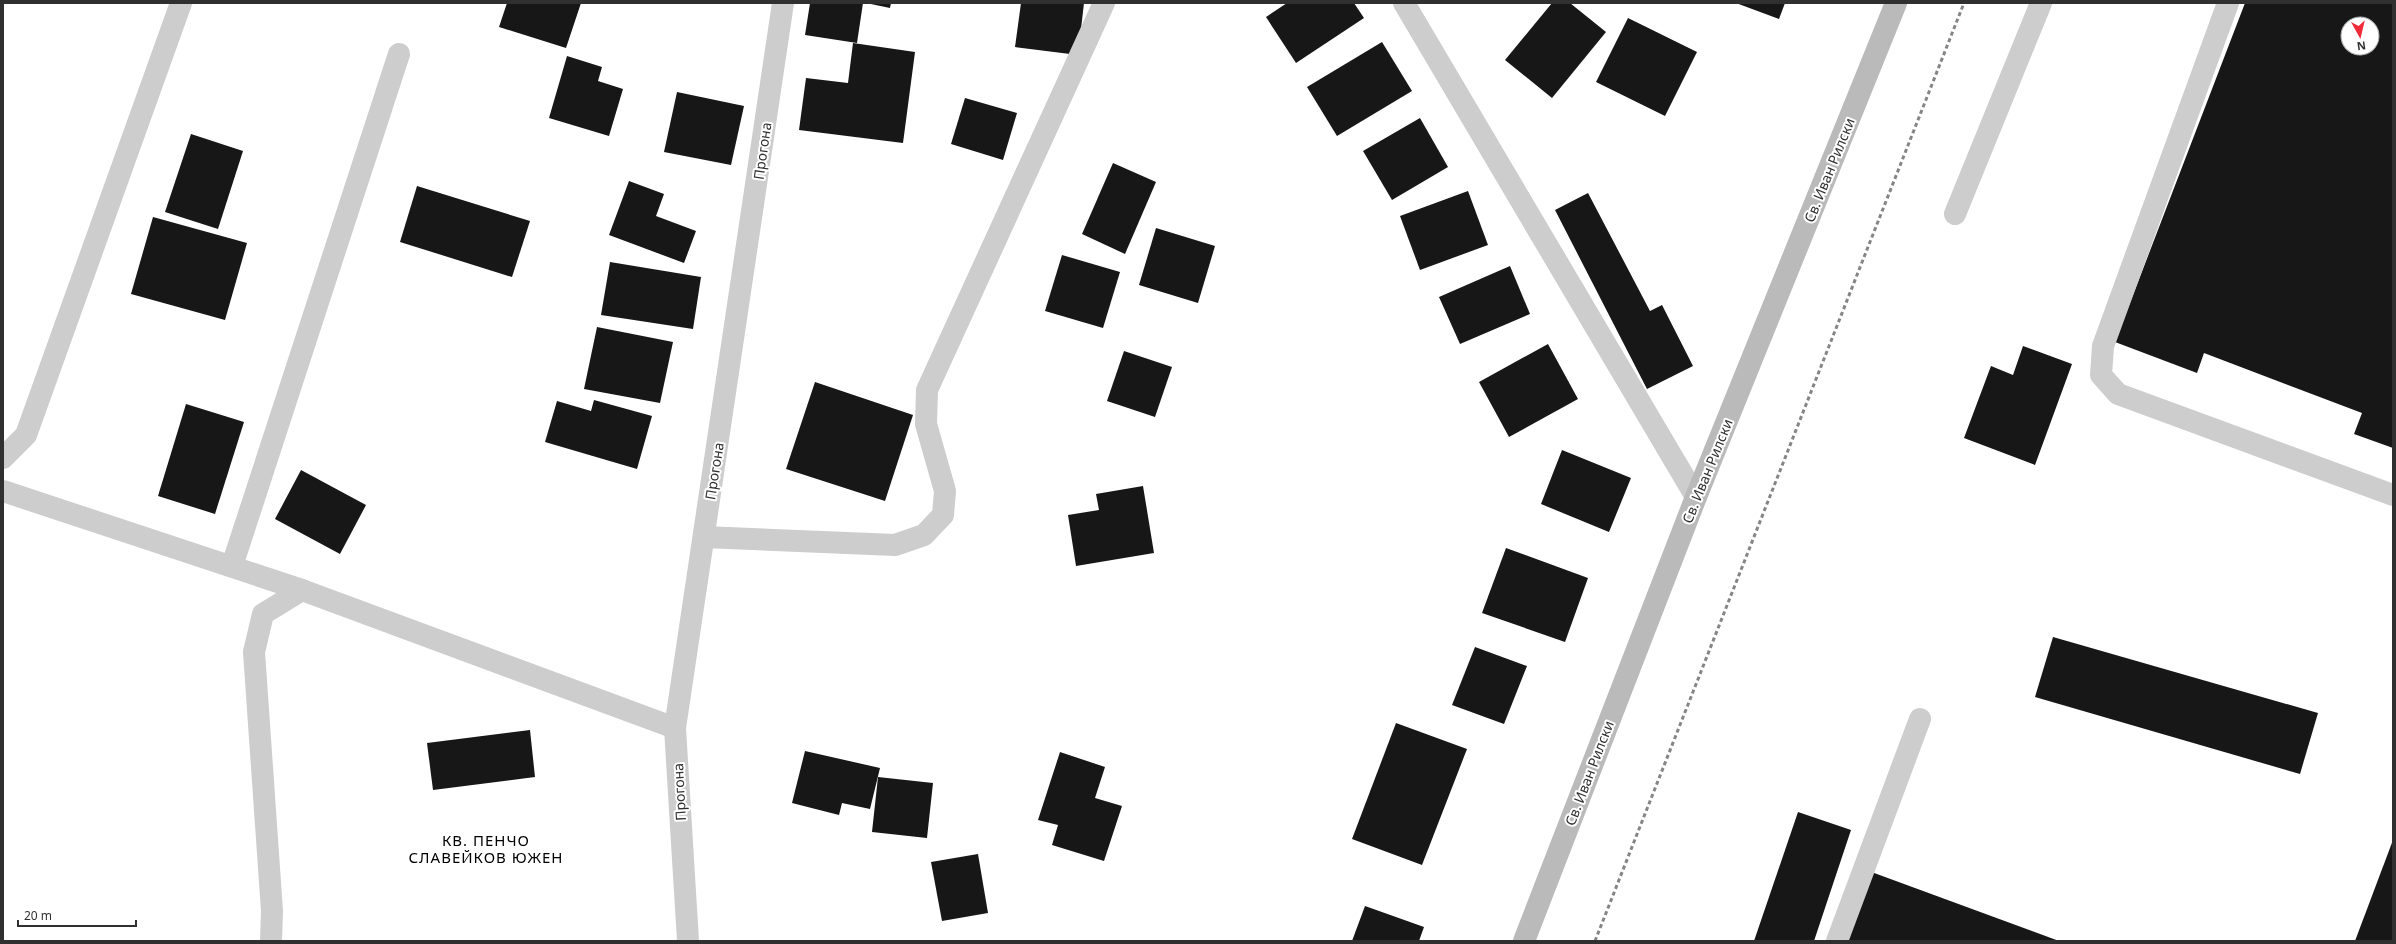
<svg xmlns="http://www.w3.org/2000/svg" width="2396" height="944" font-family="'Noto Sans',sans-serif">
  <rect width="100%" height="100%" fill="#fff"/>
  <!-- building -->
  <g fill="#171717" fill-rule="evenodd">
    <path d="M507,3H581L566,48L499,27Z"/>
    <path d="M810,3H863L857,43L805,35Z"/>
    <path d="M866,3H891L890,8Z"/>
    <path d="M1021,3H1084L1078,55L1015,47Z"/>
    <path d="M1287,3H1354L1364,18L1296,63L1266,17Z"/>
    <path d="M1552,3H1570L1606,32L1552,98L1505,60Z"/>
    <path d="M1736,3H1785L1779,19Z"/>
    <path d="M2245,3H2393V448L2354,434L2362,413L2204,353L2197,373L2115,342ZM2348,24H2372V48H2348Z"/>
    <path d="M1628,18L1697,52L1665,116L1596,82Z"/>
    <path d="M1382,42L1412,91L1337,136L1307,87Z"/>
    <path d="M853,43L915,52L903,143L799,130L806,78L848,83Z"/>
    <path d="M567,56L602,67L598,81L623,89L609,136L549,118Z"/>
    <path d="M677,92L744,106L731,165L664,152Z"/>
    <path d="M965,98L1017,113L1003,160L951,144Z"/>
    <path d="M1420,118L1448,167L1392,200L1363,151Z"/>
    <path d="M191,134L243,151L218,229L165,212Z"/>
    <path d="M1113,163L1156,182L1125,254L1082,234Z"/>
    <path d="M629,181L664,194L656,216L696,231L684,263L609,235Z"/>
    <path d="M417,186L530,221L512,277L400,242Z"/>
    <path d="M1468,191L1488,245L1420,270L1400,216Z"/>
    <path d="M1588,193L1650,311L1662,305L1693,366L1647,389L1555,210Z"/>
    <path d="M153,217L247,243L225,320L131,294Z"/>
    <path d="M1156,228L1215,246L1198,303L1139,285Z"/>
    <path d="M1062,255L1120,272L1103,328L1045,311Z"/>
    <path d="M610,262L701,277L693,329L601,315Z"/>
    <path d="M1510,266L1530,314L1460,344L1439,297Z"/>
    <path d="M597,327L673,342L660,403L584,389Z"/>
    <path d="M1548,344L1578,399L1509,437L1479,382Z"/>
    <path d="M2023,346L2072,364L2035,465L1964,438L1991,366L2013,375Z"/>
    <path d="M1124,351L1172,367L1155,417L1107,401Z"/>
    <path d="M815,382L913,415L885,501L786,469Z"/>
    <path d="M594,400L652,416L637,469L545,442L557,401L591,411Z"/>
    <path d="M186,404L244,422L215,514L158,496Z"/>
    <path d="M1562,450L1631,478L1609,532L1541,504Z"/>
    <path d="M301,470L366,505L340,554L275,519Z"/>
    <path d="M1143,486L1154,553L1076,566L1068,515L1099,510L1096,494Z"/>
    <path d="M1506,548L1588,578L1565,642L1482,613Z"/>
    <path d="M2053,637L2318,713L2300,774L2035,697Z"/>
    <path d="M1475,647L1527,666L1504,724L1452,705Z"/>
    <path d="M1396,723L1467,749L1422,865L1352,839Z"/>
    <path d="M530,730L535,777L433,790L427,743Z"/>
    <path d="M805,751L880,768L870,809L842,803L839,815L792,803Z"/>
    <path d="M1060,752L1105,767L1095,798L1122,806L1104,861L1052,845L1058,825L1038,820Z"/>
    <path d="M878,777L933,783L927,838L872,832Z"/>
    <path d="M1798,812L1851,830L1814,941H1754Z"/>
    <path d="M2393,840V941H2355Z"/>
    <path d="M978,854L988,913L942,921L931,862Z"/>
    <path d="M1866,870L2059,941H1840Z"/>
    <path d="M1365,906L1424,927L1419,941H1352Z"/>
  </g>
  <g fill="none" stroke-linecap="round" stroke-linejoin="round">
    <!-- lane -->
    <g stroke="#cdcdcd" stroke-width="22">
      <path d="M2228,3L2103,346L2101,375L2118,394L2393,495"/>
      <path d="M1955,214L2041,3"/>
      <path d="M1837,941L1920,719"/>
    </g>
    <!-- street -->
    <g stroke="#cdcdcd" stroke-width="22">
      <path d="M1404,3L1696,497"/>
      <path d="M3,458L26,435L181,3"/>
      <path d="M3,491L302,590L675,728"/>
      <path d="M704,537L895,545L924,535L943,515L945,491L926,424L927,390L1104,3"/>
      <path d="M232,566L399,54"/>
      <path d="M271,941L272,911L254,652L263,614L302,590"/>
      <path d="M688,941L675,728L783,3"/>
    </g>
    <!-- secondary -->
    <path stroke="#bababa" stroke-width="22" d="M1524,941L1696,497L1896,3"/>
    <!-- rail -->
    <path stroke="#858585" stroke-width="3" stroke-dasharray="4 3" stroke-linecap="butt" d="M1595,941L1964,3"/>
  </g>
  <g text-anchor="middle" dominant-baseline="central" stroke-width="4" stroke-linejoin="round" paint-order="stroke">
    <!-- street labels -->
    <g font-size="14" fill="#303030" stroke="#fff">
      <text transform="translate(762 151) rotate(-82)">Прогона</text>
      <text transform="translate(1829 170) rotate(-68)">Св. Иван Рилски</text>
      <text transform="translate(714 471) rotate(-81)">Прогона</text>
      <text transform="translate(1707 471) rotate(-68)">Св. Иван Рилски</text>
      <text transform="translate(1589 773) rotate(-69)">Св. Иван Рилски</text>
      <text transform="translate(679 792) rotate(-93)">Прогона</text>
    </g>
    <!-- neighbourhood labels -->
    <g font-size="15" letter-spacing="1" fill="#000" stroke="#fff">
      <text x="486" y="840">КВ. ПЕНЧО<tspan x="486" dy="17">СЛАВЕЙКОВ ЮЖЕН</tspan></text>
    </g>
  </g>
  <!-- border -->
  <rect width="2396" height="944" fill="none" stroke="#303030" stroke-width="8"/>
  <!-- north arrow -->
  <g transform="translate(2360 36) rotate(172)"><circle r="19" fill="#ffffff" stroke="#acacac"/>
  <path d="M0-3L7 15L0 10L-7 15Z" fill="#ee2b37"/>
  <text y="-6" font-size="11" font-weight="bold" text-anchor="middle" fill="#303030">N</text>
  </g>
  <!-- scale -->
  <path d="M18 920v6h118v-6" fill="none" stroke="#303030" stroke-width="2"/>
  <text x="24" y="920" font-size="12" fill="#303030" stroke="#ffffff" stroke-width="3" paint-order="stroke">20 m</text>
</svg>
